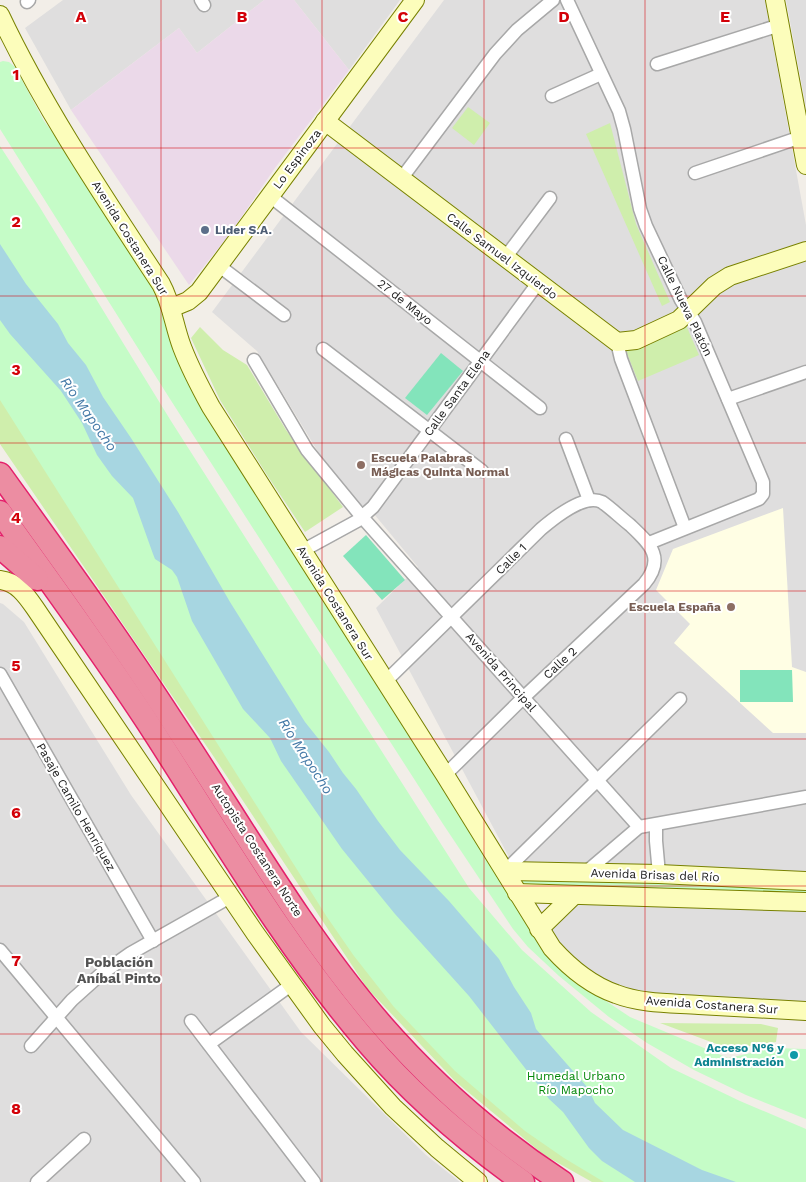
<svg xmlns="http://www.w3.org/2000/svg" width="806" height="1182" font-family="'Work Sans',sans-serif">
  <rect width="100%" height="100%" fill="#f2eee8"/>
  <!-- residential -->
  <g fill="#dfdede">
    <path d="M63,0H264L197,53L179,28L71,110L25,28Z"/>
    <path d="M294,0H400L349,70Z"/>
    <path d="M444,0H765L806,225V1006L639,997L589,978L545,932L576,899L514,863L509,857L376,608L418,567L374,514L353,499L329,470L257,351L212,312Z"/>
    <path d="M786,0H806V107Z"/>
    <path d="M0,603L3,604L24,622L131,795L301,1032L426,1155L460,1182H0Z"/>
  </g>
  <!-- industrial -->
  <path fill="#ebd9e9" d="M264,0H294L349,70L275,168L229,235L189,285L71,110L179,28L197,53Z"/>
  <!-- education -->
  <path fill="#fffee4" d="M783,508L792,667L806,672V733H773L674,643L690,624L656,590L673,549Z"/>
  <!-- grass -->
  <g fill="#cfeeac">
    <path d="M468,107L490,123L474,145L452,128Z"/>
    <path d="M610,123L636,224L670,302L662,306L586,134Z"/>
    <path d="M686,325L699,355L638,381L626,351Z"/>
    <path d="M200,327L223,350L247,365L286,430L343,507L305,532L267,475L220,400L191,338Z"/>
    <path d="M0,399L627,1182H592L544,1155L456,1082L367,988L214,757L0,444Z"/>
    <path d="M660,1023L761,1024L778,1028L776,1042L730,1049Z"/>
  </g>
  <!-- park -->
  <g fill="#c5fcc7">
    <path d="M3,61L9,62L15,67L44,121L79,168L158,293L169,320L441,780L591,991L630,1017L728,1058L775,1048L806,1049V1119L746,1095L694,1070L647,1043L609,1017L559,976L528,947L513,929L443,824L170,399L0,129V62Z"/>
    <path d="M0,146L39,206L171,421L469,888L522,950L591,1012L671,1068L740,1101L806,1129V1182H604L564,1158L525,1131L455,1071L394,1007L354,956L327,917L0,400Z"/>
    <path d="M523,879L806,889V900L523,887L520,883Z"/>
  </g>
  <!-- pitch -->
  <g fill="#83e4bb">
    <path d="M441,353L463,371L427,415L405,398Z"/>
    <path d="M366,535L405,580L382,600L343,556Z"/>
    <path d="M740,670H792L793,702H740Z"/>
  </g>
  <!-- water -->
  <path fill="#a7d6e1" d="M0,244L26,284L58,324L68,343L86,365L103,397L131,438L178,512L230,602L305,722L329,752L343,773L356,789L378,821L400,850L449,901L499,959L514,987L531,1013L536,1029L588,1088L595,1103L623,1130L702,1170L736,1182H635L602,1161L589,1148L563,1112L549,1099L469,996L395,914L342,849L281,761L270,738L243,709L192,621L177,577L172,570L155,559L153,554L133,498L112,476L97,455L82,423L61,391L10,334L0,320Z"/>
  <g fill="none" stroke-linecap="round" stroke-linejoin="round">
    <!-- street casing -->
    <g stroke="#a8a8a8" stroke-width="15">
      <g id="street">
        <path d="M201,0L204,5"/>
        <path d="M567,0L619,111L624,129L640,209L646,226L681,300L695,322L763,482V494L759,499L649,543"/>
        <path d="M27,2L29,0"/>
        <path d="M657,64L780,25"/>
        <path d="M552,96L601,74"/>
        <path d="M695,173L801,137"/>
        <path d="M401,179L495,54L517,30L553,0"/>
        <path d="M270,196L540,408"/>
        <path d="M505,258L550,198"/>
        <path d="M218,265L284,315"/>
        <path d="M617,342L621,359L685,528"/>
        <path d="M323,349L482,471"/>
        <path d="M254,360L307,450L362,517L639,827"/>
        <path d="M728,399L806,372"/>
        <path d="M566,439L589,500"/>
        <path d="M302,551L357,521L373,507L538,283"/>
        <path d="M0,674L153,941"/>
        <path d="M385,682L541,529C554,518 585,493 602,502C612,509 621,518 630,525C650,544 666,558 644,584L524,697L445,775"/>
        <path d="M656,825V841L659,874"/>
        <path d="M505,871L680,699"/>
        <path d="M585,873L639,827L806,797"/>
        <path d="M0,950L194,1182"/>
        <path d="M191,1021L314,1182"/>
        <path d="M209,1044L291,985"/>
        <path d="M31,1046L72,1000L101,974L131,953L230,897"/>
        <path d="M37,1182L84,1139"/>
      </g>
    </g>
    <!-- secondary casing -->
    <g stroke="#788100" stroke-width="20">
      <g id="secondary">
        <path d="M775,0L806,165"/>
        <path d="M0,15C45,110 104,197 161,284C172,304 174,326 182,347C190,368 200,387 211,407L445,775L552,948C570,968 590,985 616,994C642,1004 672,1003 699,1005C735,1007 770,1009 806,1011"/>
        <path d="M325,121L617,342L636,340L679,320L714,286L730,276L806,251"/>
        <path d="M171,308L188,301L199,292L415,0"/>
        <path d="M0,580C17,582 26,595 35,608L255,933L322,1026L345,1054L393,1107L437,1148L478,1182"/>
        <path d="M505,871L659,874L806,881"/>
        <path d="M517,893L806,902"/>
        <path d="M539,929L574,895"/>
      </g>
    </g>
    <!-- highway casing -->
    <g stroke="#e4216b" stroke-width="25">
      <g id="highway">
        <path d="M0,474C59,556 118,637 173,722C240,823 301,931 380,1023C433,1084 495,1138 562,1182"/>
        <path d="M0,512C50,582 101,651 148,723C218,831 283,944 367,1042C412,1095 466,1141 523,1182"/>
        <path d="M0,547L37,579"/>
      </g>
    </g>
    <!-- street -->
    <use href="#street" stroke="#fff" stroke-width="12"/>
    <!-- secondary -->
    <use href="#secondary" stroke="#fcfdbb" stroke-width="18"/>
    <!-- highway -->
    <use href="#highway" stroke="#ec8da2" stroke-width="22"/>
  </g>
  <!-- grid -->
  <path fill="none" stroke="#d30008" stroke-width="1" stroke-opacity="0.55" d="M161,0V1182M322,0V1182M484,0V1182M645,0V1182M0,148H806M0,296H806M0,443H806M0,591H806M0,739H806M0,886H806M0,1034H806"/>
  <!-- markers -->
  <circle fill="#5c6f8a" stroke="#fff" stroke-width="2" cx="205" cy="230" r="5"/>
  <g fill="#8d6e63" stroke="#fff" stroke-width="2">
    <circle cx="361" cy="465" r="5"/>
    <circle cx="731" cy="607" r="5"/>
  </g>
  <circle fill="#0f9aa8" stroke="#fff" stroke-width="2" cx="794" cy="1055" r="5"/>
  <g text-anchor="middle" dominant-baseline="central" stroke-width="4" stroke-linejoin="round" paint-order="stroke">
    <!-- street labels -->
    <g font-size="12" fill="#212121" stroke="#fff">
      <text transform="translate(297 159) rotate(-53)">Lo Espinoza</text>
      <text transform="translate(130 238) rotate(58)">Avenida Costanera Sur</text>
      <text transform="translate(502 256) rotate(37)">Calle Samuel Izquierdo</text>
      <text transform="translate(405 302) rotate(38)">27 de Mayo</text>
      <text transform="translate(685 306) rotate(64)">Calle Nueva Platón</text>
      <text transform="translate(457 393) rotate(-54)">Calle Santa Elena</text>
      <text transform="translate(511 559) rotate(-45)">Calle 1</text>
      <text transform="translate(335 603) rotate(58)">Avenida Costanera Sur</text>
      <text transform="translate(560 663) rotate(-43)">Calle 2</text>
      <text transform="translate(501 672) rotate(49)">Avenida Principal</text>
      <text transform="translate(76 807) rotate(60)">Pasaje Camilo Henríquez</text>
      <text transform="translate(257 850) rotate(57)">Autopista Costanera Norte</text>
      <text transform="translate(655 875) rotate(2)">Avenida Brisas del Río</text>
      <text transform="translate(712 1005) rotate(4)">Avenida Costanera Sur</text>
    </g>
    <!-- service labels -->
    <g font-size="12" font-weight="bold" fill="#4e5e75" stroke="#fff" text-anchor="start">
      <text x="215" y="230">Lider S.A.</text>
    </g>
    <!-- education labels -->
    <g font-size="12" font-weight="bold" fill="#785e54" stroke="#fff" text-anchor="start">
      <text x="371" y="458">Escuela Palabras<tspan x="371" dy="14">Mágicas Quinta Normal</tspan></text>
      <text x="721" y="607" text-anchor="end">Escuela España</text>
    </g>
    <!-- culture labels -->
    <g font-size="12" font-weight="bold" fill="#0d838f" stroke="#fff" text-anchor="end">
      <text x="784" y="1048">Acceso N°6 y<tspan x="784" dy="14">Administración</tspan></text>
    </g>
    <!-- park labels -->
    <g font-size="12" fill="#06890c" stroke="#fff">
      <text x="576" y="1076">Humedal Urbano<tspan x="576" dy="14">Río Mapocho</tspan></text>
    </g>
    <!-- water labels -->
    <g font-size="14" font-style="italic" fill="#4278a6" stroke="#fff">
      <text transform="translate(89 414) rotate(55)">Río Mapocho</text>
      <text transform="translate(306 756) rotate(57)">Río Mapocho</text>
    </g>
    <!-- neighbourhood labels -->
    <g font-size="14" font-weight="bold" fill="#545454" stroke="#fff">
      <text x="119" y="962">Población<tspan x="119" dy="16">Aníbal Pinto</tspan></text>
    </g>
  </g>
  <g font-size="16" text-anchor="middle" font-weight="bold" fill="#d30008" stroke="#fff" stroke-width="4" stroke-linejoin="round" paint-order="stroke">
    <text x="81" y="22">A</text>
    <text x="242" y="22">B</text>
    <text x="403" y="22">C</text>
    <text x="564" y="22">D</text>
    <text x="725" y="22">E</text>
    <text x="16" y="80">1</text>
    <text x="16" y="227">2</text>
    <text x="16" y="375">3</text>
    <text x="16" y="523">4</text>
    <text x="16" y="671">5</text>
    <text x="16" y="818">6</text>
    <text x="16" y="966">7</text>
    <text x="16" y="1114">8</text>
  </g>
</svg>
